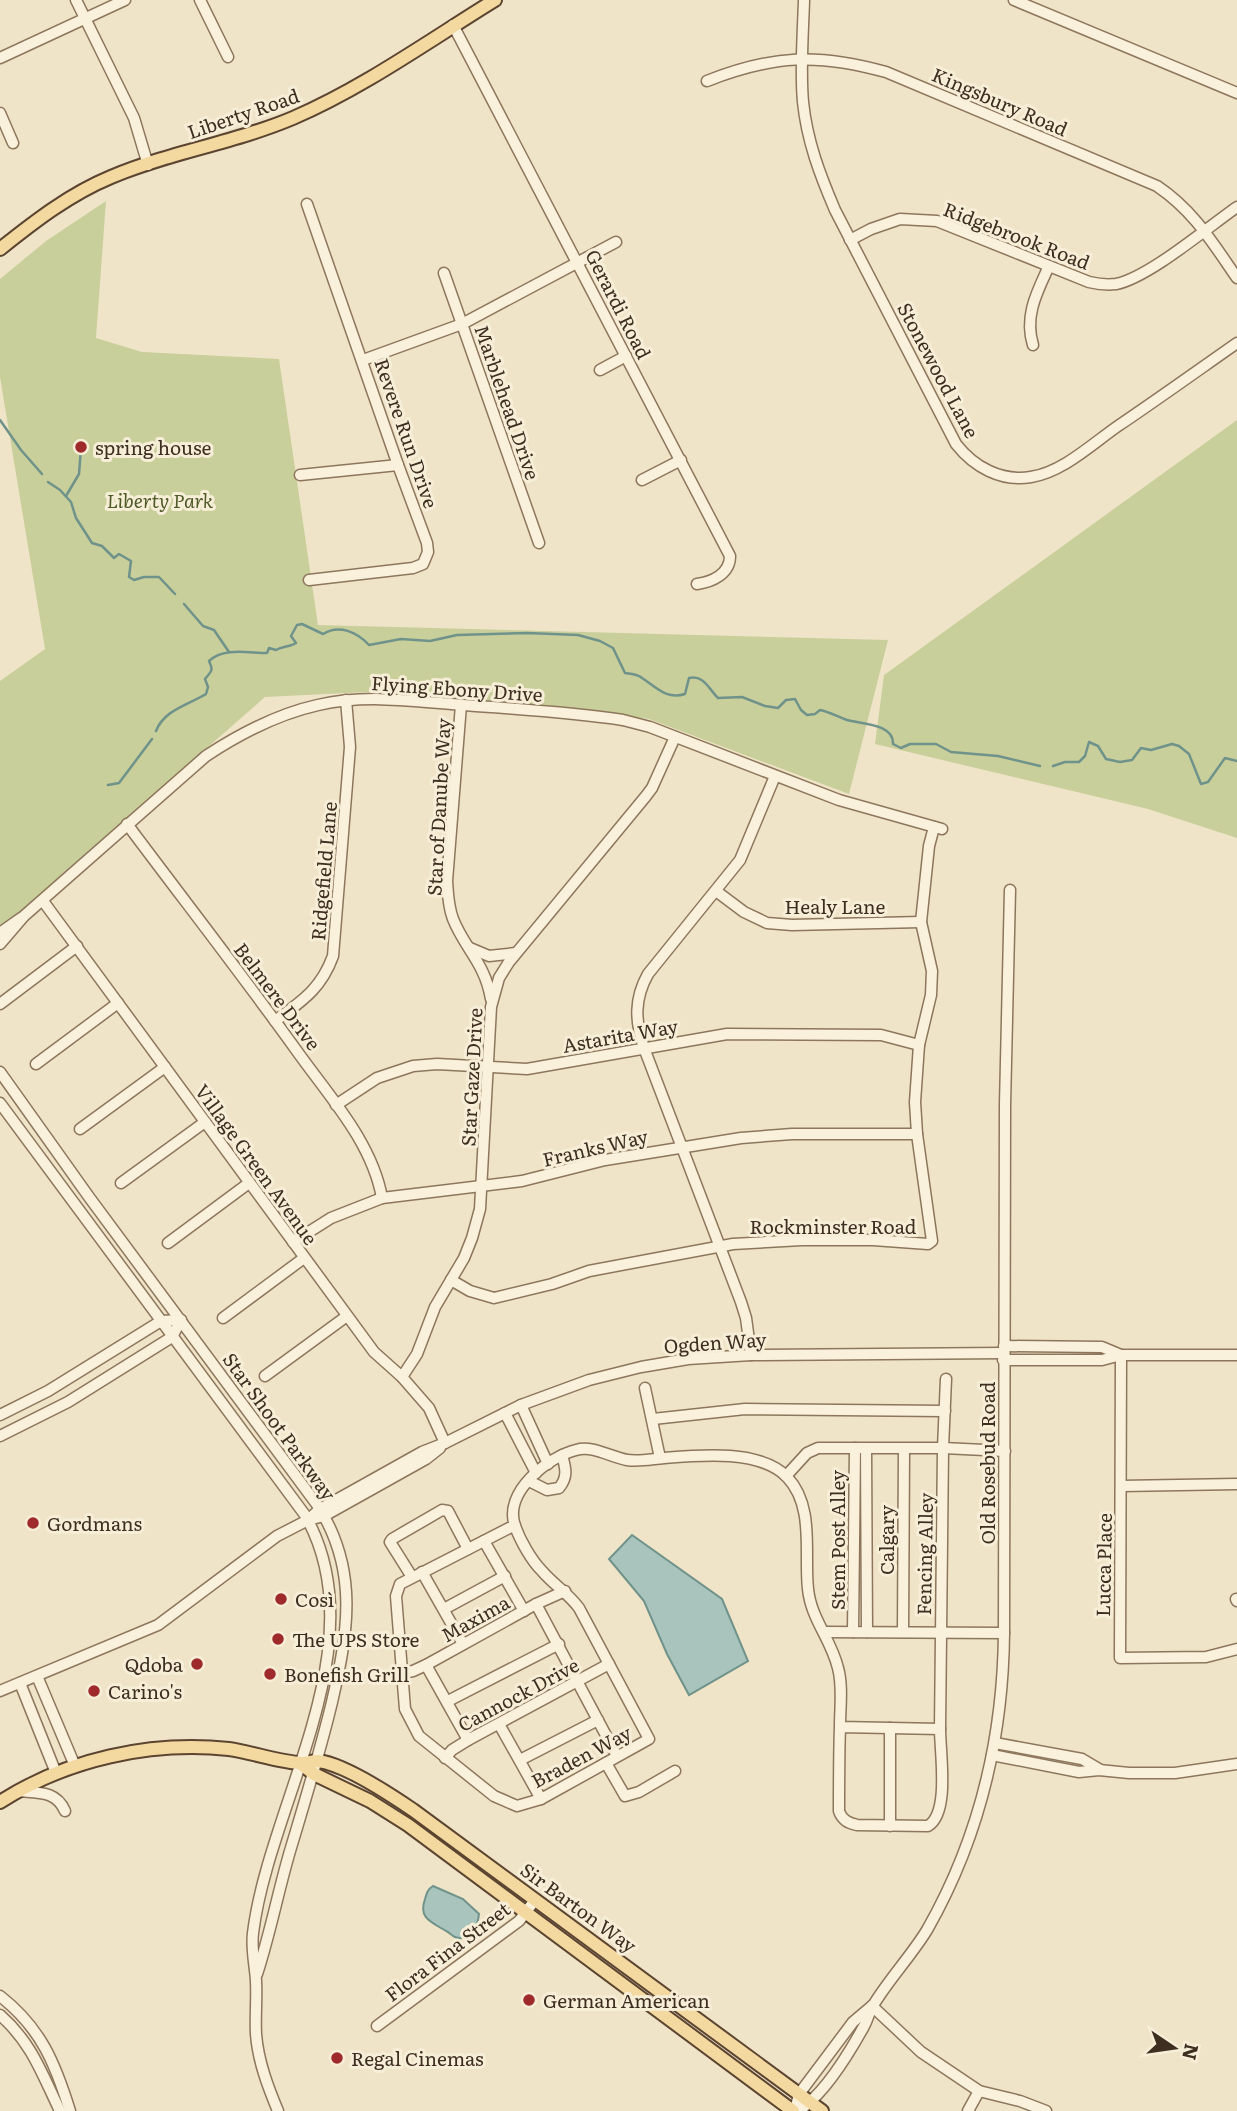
<svg xmlns="http://www.w3.org/2000/svg" width="1237" height="2111" font-family="Literata,serif">
  <rect width="100%" height="100%" fill="#f0e4c8"/>
  <!-- green -->
  <g fill="#c9cf9b">
    <path d="M106,201L96,338L142,352L279,359L318,625L888,640L849,794L649,719L387,691L265,697L0,929V681L45,649L0,377V279L46,241Z"/>
    <path d="M1237,420V838L1148,809L875,744L884,675Z"/>
  </g>
  <!-- water -->
  <g fill="#a9c4bc" stroke="#6f938a" stroke-width="2">
    <path d="M632,1535L722,1599L748,1661L689,1695L667,1654L644,1601L609,1559Z"/>
    <path d="M433,1886L463,1899L479,1914C478,1925 470,1943 455,1937C452,1936 449,1932 446,1931C431,1922 418,1918 425,1899C427,1893 427,1890 433,1886Z"/>
  </g>
  <g fill="none" stroke-linecap="round" stroke-linejoin="round">
    <!-- stream -->
    <g stroke="#6f938a" stroke-width="2.5">
      <path d="M0,420L21,450L42,474"/>
      <path d="M48,482L60,490L71,502L76,518L92,543L102,546L114,558L119,554L131,561L129,577L134,580L144,577H159L175,594"/>
      <path d="M66,496L79,474L81,448"/>
      <path d="M184,604L203,626L214,630L229,652"/>
      <path d="M156,731C164,710 188,705 206,694L208,687L205,679C211,671 214,672 209,661C224,647 248,653 267,653L269,648L276,650C283,646 290,647 296,643L291,636L297,625L302,624L323,634C339,624 357,632 369,645L401,639L430,641L457,635L527,633L578,635L600,641L613,648L625,673C631,674 638,674 642,678C656,687 666,700 685,694L689,678C704,675 708,688 718,698L742,697L765,706L778,708L786,700L795,699L801,710L807,715L815,714L820,710C830,712 838,717 847,720C862,724 894,724 893,744L901,748L910,744H936L951,752L998,756L1040,766"/>
      <path d="M1053,766L1065,762H1079L1085,756L1089,742L1098,746L1106,759L1120,762L1132,760L1141,748L1151,750L1172,744L1179,746L1189,754L1201,784L1208,782L1225,758L1237,761"/>
      <path d="M108,785L119,783L152,739"/>
    </g>
    <!-- minor casing -->
    <g stroke="#8d765c" stroke-width="13">
      <g id="minor">
        <path d="M76,0L134,118L148,165"/>
        <path d="M200,0L228,57"/>
        <path d="M804,0C803,34 800,69 803,102C807,141 820,175 835,210L956,444C974,467 1001,482 1031,477C1063,472 1092,444 1118,426C1158,399 1197,371 1237,343"/>
        <path d="M1014,0L1237,93"/>
        <path d="M453,25L730,556C730,574 712,582 697,584"/>
        <path d="M0,58L125,0"/>
        <path d="M707,81C773,55 818,53 886,72L1157,186C1194,211 1212,242 1237,278"/>
        <path d="M0,113L13,143"/>
        <path d="M307,204L398,465L427,543L428,552L423,564L413,568L309,580"/>
        <path d="M850,240L871,229L900,219L937,221L1089,282C1098,284 1107,285 1116,284C1148,278 1208,227 1237,207"/>
        <path d="M444,273L539,543"/>
        <path d="M1033,345C1024,316 1037,292 1049,266"/>
        <path d="M363,360L462,324L616,242"/>
        <path d="M600,370L626,356"/>
        <path d="M300,475L398,465"/>
        <path d="M642,480L681,460"/>
        <path d="M461,705L447,881C448,894 448,906 453,919C465,949 485,963 491,999"/>
        <path d="M127,824C183,899 240,972 294,1047C327,1094 372,1141 382,1198"/>
        <path d="M716,891L744,912L767,923L792,925L921,922"/>
        <path d="M43,901L374,1352L402,1377L429,1408L445,1443"/>
        <path d="M0,933L21,918"/>
        <path d="M0,944L24,916L206,756C241,733 277,714 318,705C364,694 415,701 462,705C516,709 569,712 623,720L650,727L839,800L942,829"/>
        <path d="M470,948L489,956L516,953"/>
        <path d="M0,1004L77,946"/>
        <path d="M275,1021C302,1001 321,989 333,956L350,747L346,700"/>
        <path d="M36,1064L118,1003"/>
        <path d="M0,1072L89,1197L318,1506C359,1570 348,1633 332,1702C320,1752 305,1801 290,1851C278,1892 270,1934 257,1974"/>
        <path d="M0,1103L305,1515C379,1644 269,1803 253,1933C251,1949 255,1965 256,1981C257,1999 255,2017 256,2034C258,2061 268,2087 278,2111"/>
        <path d="M336,1105L377,1078L413,1066L437,1064L527,1069L727,1034L881,1035L919,1045"/>
        <path d="M80,1129L165,1067"/>
        <path d="M121,1183L205,1122"/>
        <path d="M293,1242L331,1218L382,1198L522,1181L605,1160L741,1138L792,1134H917"/>
        <path d="M168,1243L249,1183"/>
        <path d="M451,1280L470,1291L494,1298L552,1284L589,1271L733,1244L802,1240H873L928,1244L932,1241L917,1134L915,1102L919,1045L931,995L932,971L921,922L929,846L934,827"/>
        <path d="M223,1318L304,1258"/>
        <path d="M751,1355L746,1318L741,1302L644,1048C635,1021 634,999 648,974L740,860L775,776"/>
        <path d="M1237,1355H1121L1120,1658L1206,1657L1237,1649"/>
        <path d="M1003,1360H1102L1121,1355L1102,1347L1004,1346"/>
        <path d="M265,1376L347,1316"/>
        <path d="M402,1377L417,1354L435,1307L464,1258L472,1238L480,1209L491,1007L499,978L509,962L646,796L652,788L675,737"/>
        <path d="M645,1388L660,1458"/>
        <path d="M521,1405L548,1464"/>
        <path d="M505,1413L536,1473"/>
        <path d="M0,1415L48,1391L161,1321L181,1320"/>
        <path d="M653,1419L745,1409L945,1411"/>
        <path d="M0,1436L68,1402L172,1337L181,1320"/>
        <path d="M866,1449L867,1632"/>
        <path d="M786,1476L807,1453L818,1448H943L1005,1451"/>
        <path d="M529,1481L547,1490L559,1488C568,1477 566,1469 562,1455"/>
        <path d="M1121,1486L1237,1484"/>
        <path d="M308,1520L320,1509L422,1452L445,1443L521,1405L589,1380L641,1367L688,1359L751,1355L1004,1353"/>
        <path d="M515,1525L400,1584L396,1596L405,1709L419,1736L494,1796L517,1806L541,1799L649,1739L579,1608C568,1593 554,1585 542,1571C531,1560 520,1540 515,1526C503,1492 548,1457 576,1450C593,1445 610,1457 627,1460C639,1462 652,1459 664,1458C699,1455 760,1449 787,1477C815,1506 804,1554 808,1589C811,1619 831,1639 838,1668C843,1686 840,1707 840,1726C839,1754 839,1783 839,1811C842,1820 848,1823 857,1825L928,1826C950,1813 940,1753 940,1729L840,1727"/>
        <path d="M484,1541L524,1611"/>
        <path d="M422,1572L463,1644"/>
        <path d="M412,1577L390,1542L392,1539L442,1510L448,1511L468,1549"/>
        <path d="M1236,1599L1237,1601"/>
        <path d="M536,1604L617,1756"/>
        <path d="M444,1609L505,1576"/>
        <path d="M824,1632L1004,1633"/>
        <path d="M853,1632L855,1448"/>
        <path d="M903,1632L904,1449"/>
        <path d="M426,1665L468,1740"/>
        <path d="M402,1673L413,1671L426,1665L536,1604L565,1591"/>
        <path d="M37,1676L75,1766"/>
        <path d="M20,1683L56,1773"/>
        <path d="M0,1691L158,1625L277,1536L308,1520L324,1516L426,1459L440,1448"/>
        <path d="M448,1701L559,1644"/>
        <path d="M499,1724L541,1799"/>
        <path d="M940,1729L943,1448L946,1379"/>
        <path d="M995,1743L1082,1759L1099,1769"/>
        <path d="M992,1755L1079,1772L1099,1770L1129,1773H1175L1237,1764"/>
        <path d="M445,1758L452,1750L468,1740L609,1664"/>
        <path d="M520,1760L598,1720"/>
        <path d="M606,1763L625,1796L639,1792L675,1771"/>
        <path d="M17,1791C37,1793 56,1790 65,1811"/>
        <path d="M890,1826V1728"/>
        <path d="M0,1996C41,2028 55,2063 70,2111"/>
        <path d="M872,2006L921,2052L979,2091L1020,2101L1046,2111"/>
        <path d="M0,2015C32,2043 42,2074 60,2111"/>
        <path d="M377,2026L519,1921L535,1900"/>
        <path d="M795,2111L799,2094L853,2022L872,2006"/>
        <path d="M798,2111C824,2095 848,2055 863,2028C868,2020 869,2011 874,2004C890,1978 911,1956 927,1930C980,1837 1003,1738 1004,1633L1005,1105L1010,890"/>
        <path d="M968,2111L979,2091"/>
      </g>
    </g>
    <!-- major casing -->
    <g stroke="#5b4430" stroke-width="16">
      <g id="major">
        <path d="M0,249C35,221 70,194 111,177C170,152 234,143 293,118C363,88 430,40 495,0"/>
        <path d="M300,1763L314,1774L370,1801L408,1825L793,2111"/>
        <path d="M0,1802C67,1759 150,1741 229,1749C251,1752 282,1763 302,1763C307,1763 313,1761 318,1761C344,1764 391,1795 413,1810L822,2111"/>
      </g>
    </g>
    <!-- minor -->
    <use href="#minor" stroke="#faf1dc" stroke-width="10"/>
    <!-- major -->
    <use href="#major" stroke="#f3d9a0" stroke-width="12"/>
  </g>
  <!-- markers -->
  <g fill="#9e2a2b" stroke="#f7eed8" stroke-width="2.5">
    <circle cx="81" cy="447" r="7"/>
    <circle cx="33" cy="1523" r="7"/>
    <circle cx="281" cy="1599" r="7"/>
    <circle cx="278" cy="1639" r="7"/>
    <circle cx="197" cy="1664" r="7"/>
    <circle cx="270" cy="1674" r="7"/>
    <circle cx="94" cy="1691" r="7"/>
    <circle cx="529" cy="2000" r="7"/>
    <circle cx="337" cy="2058" r="7"/>
  </g>
  <g text-anchor="middle" dominant-baseline="central" stroke-width="6" stroke-linejoin="round" paint-order="stroke">
    <!-- street labels -->
    <g font-size="19" fill="#3d2e20" stroke="#f7eed8">
      <text transform="translate(1000 101) rotate(23)">Kingsbury Road</text>
      <text transform="translate(243 113) rotate(-19)">Liberty Road</text>
      <text transform="translate(1017 235) rotate(21)">Ridgebrook Road</text>
      <text transform="translate(619 304) rotate(63)">Gerardi Road</text>
      <text transform="translate(939 370) rotate(62)">Stonewood Lane</text>
      <text transform="translate(508 402) rotate(71)">Marblehead Drive</text>
      <text transform="translate(407 433) rotate(71)">Revere Run Drive</text>
      <text transform="translate(457 688) rotate(4)">Flying Ebony Drive</text>
      <text transform="translate(438 807) rotate(-87)">Star of Danube Way</text>
      <text transform="translate(323 871) rotate(-85)">Ridgefield Lane</text>
      <text x="835" y="906">Healy Lane</text>
      <text transform="translate(278 996) rotate(53)">Belmere Drive</text>
      <text transform="translate(620 1035) rotate(-10)">Astarita Way</text>
      <text transform="translate(471 1077) rotate(-87)">Star Gaze Drive</text>
      <text transform="translate(595 1147) rotate(-13)">Franks Way</text>
      <text transform="translate(257 1164) rotate(54)">Village Green Avenue</text>
      <text x="833" y="1226">Rockminster Road</text>
      <text transform="translate(715 1342) rotate(-4)">Ogden Way</text>
      <text transform="translate(280 1426) rotate(54)">Star Shoot Parkway</text>
      <text transform="translate(987 1463) rotate(-90)">Old Rosebud Road</text>
      <text transform="translate(837 1540) rotate(-90)">Stem Post Alley</text>
      <text transform="translate(886 1540) rotate(-90)">Calgary</text>
      <text transform="translate(924 1554) rotate(-89)">Fencing Alley</text>
      <text transform="translate(1103 1565) rotate(-89)">Lucca Place</text>
      <text transform="translate(475 1618) rotate(-29)">Maxima</text>
      <text transform="translate(518 1694) rotate(-28)">Cannock Drive</text>
      <text transform="translate(581 1756) rotate(-28)">Braden Way</text>
      <text transform="translate(579 1907) rotate(36)">Sir Barton Way</text>
      <text transform="translate(447 1951) rotate(-37)">Flora Fina Street</text>
    </g>
    <!-- poi labels -->
    <g font-size="19" fill="#3d2e20" stroke="#f7eed8" text-anchor="start">
      <text x="95" y="447">spring house</text>
      <text x="47" y="1523">Gordmans</text>
      <text x="295" y="1599">Così</text>
      <text x="292" y="1639">The UPS Store</text>
      <text x="183" y="1664" text-anchor="end">Qdoba</text>
      <text x="284" y="1674">Bonefish Grill</text>
      <text x="108" y="1691">Carino's</text>
      <text x="543" y="2000">German American</text>
      <text x="351" y="2058">Regal Cinemas</text>
    </g>
    <!-- park labels -->
    <g font-size="19" font-style="italic" fill="#4d5a26" stroke="#f7eed8">
      <text x="160" y="500">Liberty Park</text>
    </g>
  </g>
  <!-- north arrow -->
  <g transform="translate(1174 2048) rotate(103)" stroke="#f7eed8" stroke-width="5" paint-order="stroke">
  <path d="M0-5L12 26L0 18L-12 26Z" fill="#3d2e20"/>
  <text y="-10" font-size="19" font-weight="bold" text-anchor="middle" fill="#3d2e20">N</text>
  </g>
</svg>
